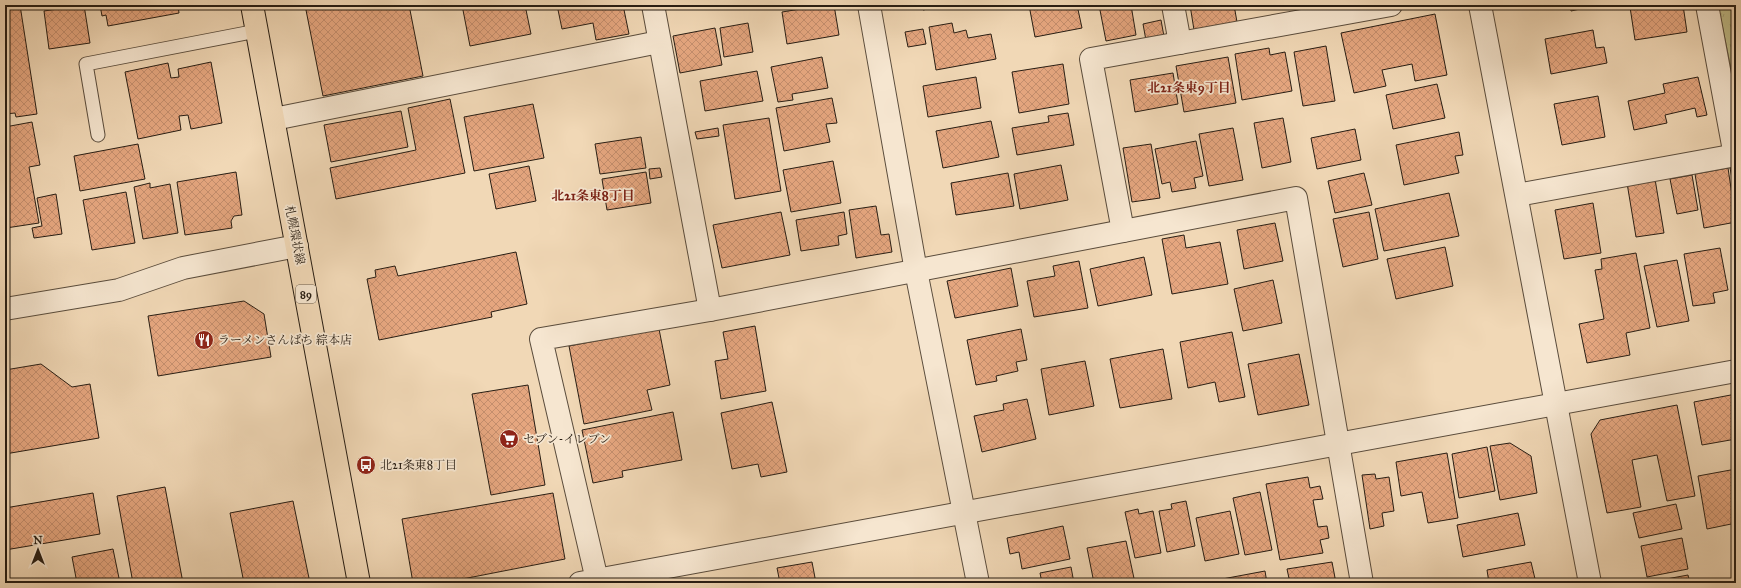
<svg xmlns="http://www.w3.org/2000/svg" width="1741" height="588" font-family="'IM FELL Great Primer','Noto Serif JP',serif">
  <defs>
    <pattern id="park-tufts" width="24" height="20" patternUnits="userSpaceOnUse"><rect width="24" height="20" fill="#c0bd89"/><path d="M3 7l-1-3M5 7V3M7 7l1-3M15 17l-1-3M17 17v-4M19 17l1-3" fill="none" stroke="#a5a275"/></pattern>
    <pattern id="building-cross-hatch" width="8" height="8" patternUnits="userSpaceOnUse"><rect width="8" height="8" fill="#e5a67f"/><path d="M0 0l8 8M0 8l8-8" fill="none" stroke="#c48e6d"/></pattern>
  </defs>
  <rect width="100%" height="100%" fill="#f1d8b6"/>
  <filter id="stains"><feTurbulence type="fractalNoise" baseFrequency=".005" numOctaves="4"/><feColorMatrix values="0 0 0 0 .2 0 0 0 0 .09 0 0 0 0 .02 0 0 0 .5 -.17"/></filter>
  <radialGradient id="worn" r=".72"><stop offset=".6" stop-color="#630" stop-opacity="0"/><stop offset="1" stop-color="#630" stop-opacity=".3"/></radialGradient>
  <!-- park -->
  <path fill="url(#park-tufts)" stroke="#746d4e" d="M1718,5H1736V93Z"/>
  <!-- building -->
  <g fill="url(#building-cross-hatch)" stroke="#271d13">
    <path d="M5,5H20L37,114L16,117L15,113L5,114Z"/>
    <path d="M84,5L90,43L49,49L44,11Z"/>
    <path d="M100,5H178L179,13L108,26L106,15L102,16Z"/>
    <path d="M305,5H409L423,76L323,96Z"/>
    <path d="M462,5H525L531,34L470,46Z"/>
    <path d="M557,5H623L629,34L596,40L593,23L562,29Z"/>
    <path d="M825,5H834L839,35L787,44L782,12Z"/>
    <path d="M922,5H948L923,10Z"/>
    <path d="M1029,5H1077L1082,28L1035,37Z"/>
    <path d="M1099,5H1131L1136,35L1106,41Z"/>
    <path d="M1190,5H1234L1237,22L1194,30Z"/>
    <path d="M1262,5H1283L1262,9Z"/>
    <path d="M1570,5H1589V7L1571,11Z"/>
    <path d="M1642,5H1683L1687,32L1635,40L1630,7Z"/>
    <path d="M1435,14L1447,75L1415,81L1412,64L1382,70L1386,86L1354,93L1341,33Z"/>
    <path d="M1161,20L1165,42L1147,46L1143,24Z"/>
    <path d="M748,23L753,52L724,57L720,28Z"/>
    <path d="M952,23L954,33L966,30L968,38L991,34L996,59L936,70L929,27Z"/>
    <path d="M715,28L722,65L680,73L673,36Z"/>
    <path d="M923,29L926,44L908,47L905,32Z"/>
    <path d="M1593,30L1596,48L1604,47L1607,63L1551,74L1545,39Z"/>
    <path d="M1326,46L1335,101L1303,106L1294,52Z"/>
    <path d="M1269,48L1270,55L1285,52L1292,91L1242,100L1235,54Z"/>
    <path d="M822,57L828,88L792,94L793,100L778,102L771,67Z"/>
    <path d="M1228,57L1236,103L1184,112L1176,66Z"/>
    <path d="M211,62L222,123L191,129L188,115L179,116L181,130L138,139L125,72L168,63L171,78L179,77L178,69Z"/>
    <path d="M1063,64L1069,104L1019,113L1012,72Z"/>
    <path d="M757,71L763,101L705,111L700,81Z"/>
    <path d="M1173,73L1178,104L1135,112L1130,80Z"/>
    <path d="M976,77L981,108L928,117L923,86Z"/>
    <path d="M1698,77L1707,115L1697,117L1695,108L1665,115L1667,123L1634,130L1628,101L1665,93L1663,84Z"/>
    <path d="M1437,84L1445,118L1393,129L1386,95Z"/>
    <path d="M1598,96L1605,137L1562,145L1554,104Z"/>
    <path d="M832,98L837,123L826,124L830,142L784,151L776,108Z"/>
    <path d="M450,99L465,173L336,199L330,168L416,150L408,108Z"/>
    <path d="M533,104L544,158L474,171L464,117Z"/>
    <path d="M401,111L408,147L331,162L324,125Z"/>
    <path d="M1068,113L1074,145L1017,155L1012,128L1049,122L1048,116Z"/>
    <path d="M769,118L781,191L735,199L723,125Z"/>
    <path d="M1283,118L1291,162L1262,168L1254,123Z"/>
    <path d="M991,121L999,157L943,168L936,131Z"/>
    <path d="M32,122L40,165L29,167L39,223L6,228L5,127Z"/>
    <path d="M718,128L719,136L697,139L695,132Z"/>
    <path d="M1233,128L1243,180L1209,186L1199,134Z"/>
    <path d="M1355,129L1361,160L1317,169L1311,138Z"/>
    <path d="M1459,132L1463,155L1455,156L1459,173L1404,185L1396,145Z"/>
    <path d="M641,137L646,168L600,174L595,144Z"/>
    <path d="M1196,141L1203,176L1194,178L1196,188L1172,192L1170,182L1162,184L1155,149Z"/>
    <path d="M138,144L145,179L80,191L74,156Z"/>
    <path d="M1151,144L1160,198L1132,202L1123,148Z"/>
    <path d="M833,161L841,203L791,212L783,170Z"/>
    <path d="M1061,165L1068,200L1020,209L1014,174Z"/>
    <path d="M529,166L536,201L496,209L489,174Z"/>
    <path d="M1736,167V199L1730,168Z"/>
    <path d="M660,168L662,177L650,179L649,169Z"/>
    <path d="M1728,168L1736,222L1704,228L1695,174Z"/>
    <path d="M236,172L242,215L234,216L231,221L232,228L185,235L177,182Z"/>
    <path d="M646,172L651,203L607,210L602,179Z"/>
    <path d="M1008,173L1014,206L956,215L951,183Z"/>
    <path d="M1364,173L1372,205L1335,213L1328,181Z"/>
    <path d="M1692,175L1698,210L1677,214L1670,179Z"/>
    <path d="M1655,179L1664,233L1636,237L1627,183Z"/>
    <path d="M150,183V188L170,184L178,233L143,239L134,187Z"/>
    <path d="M126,192L135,243L92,250L83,200Z"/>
    <path d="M1449,193L1459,236L1384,251L1375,209Z"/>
    <path d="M56,194L62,234L34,238L32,228L42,226L37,198Z"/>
    <path d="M1593,203L1601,253L1564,259L1555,210Z"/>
    <path d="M876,206L881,235L889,234L892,252L856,258L849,210Z"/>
    <path d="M781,212L790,255L722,268L713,225Z"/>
    <path d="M844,212L847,234L838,236L839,245L801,251L796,220Z"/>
    <path d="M1369,212L1378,259L1343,267L1333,219Z"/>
    <path d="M1275,223L1283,261L1244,269L1237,230Z"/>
    <path d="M1184,235L1186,248L1220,242L1228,284L1172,294L1162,239Z"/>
    <path d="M1445,247L1453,286L1396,299L1387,259Z"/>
    <path d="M1720,248L1728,290L1713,293L1715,303L1693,306L1684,254Z"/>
    <path d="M516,252L527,304L491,312L492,317L379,340L367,279L376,277L375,270L395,266L398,276Z"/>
    <path d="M1636,253L1650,328L1626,333L1630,355L1587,363L1579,324L1604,319L1595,270L1602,269L1601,259Z"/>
    <path d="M1144,257L1152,295L1098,306L1090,269Z"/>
    <path d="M1677,260L1689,321L1657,327L1644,266Z"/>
    <path d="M1079,261L1088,308L1034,317L1027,281L1055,276L1053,266Z"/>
    <path d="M1011,268L1018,306L955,318L947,281Z"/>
    <path d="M1273,280L1282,323L1243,331L1234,289Z"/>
    <path d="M244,301L264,314L271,357L158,376L148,316Z"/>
    <path d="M755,326L766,391L721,399L715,361L728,359L723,332Z"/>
    <path d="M659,329L670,385L647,390L652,410L584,424L569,346Z"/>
    <path d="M1021,329L1027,360L1016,362L1018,371L996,376L997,381L976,385L967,340Z"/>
    <path d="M1232,332L1245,397L1219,402L1215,382L1188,388L1180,342Z"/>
    <path d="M1163,349L1172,399L1120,408L1110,359Z"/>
    <path d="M1299,354L1309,405L1258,415L1248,364Z"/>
    <path d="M1085,361L1094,406L1049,415L1041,369Z"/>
    <path d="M41,364L72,387L90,384L99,438L5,454V370Z"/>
    <path d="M528,385L545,485L491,495L472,394Z"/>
    <path d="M1736,394V439L1702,445L1694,402Z"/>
    <path d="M1027,399L1036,439L982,452L974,416L1004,410L1003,404Z"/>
    <path d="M772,402L787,472L761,477L758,464L732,469L721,413Z"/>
    <path d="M1677,405L1695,496L1667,501L1657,455L1632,460L1641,507L1607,513L1591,434L1600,420Z"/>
    <path d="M673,412L682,460L622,471L623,477L593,483L582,430Z"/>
    <path d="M1510,443L1531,456L1537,493L1500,500L1490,446Z"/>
    <path d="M1487,447L1495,491L1459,498L1452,454Z"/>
    <path d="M1447,453L1458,518L1428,523L1422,492L1401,496L1396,462Z"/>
    <path d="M1736,469V523L1707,529L1698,476Z"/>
    <path d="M1375,474L1376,479L1389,477L1394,511L1382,513L1384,526L1370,529L1362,475Z"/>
    <path d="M1308,477L1310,488L1320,486L1323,499L1313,500L1318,527L1327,526L1329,538L1320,540L1323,553L1280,560L1266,484Z"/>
    <path d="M165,487L183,583H133L117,496Z"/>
    <path d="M1260,492L1272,550L1245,555L1233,498Z"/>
    <path d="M93,493L100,534L5,550V508Z"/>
    <path d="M553,493L565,559L442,583H413L402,519Z"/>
    <path d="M293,501L310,583H244L230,513Z"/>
    <path d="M1186,501L1195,546L1167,552L1159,511L1172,509L1171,504Z"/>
    <path d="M1676,504L1682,529L1639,538L1633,513Z"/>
    <path d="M1138,509L1139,514L1153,511L1161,553L1135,558L1125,512Z"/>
    <path d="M1230,511L1239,554L1205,561L1196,518Z"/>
    <path d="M1518,513L1525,545L1463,557L1457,525Z"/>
    <path d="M1063,526L1070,559L1022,569L1019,552L1010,554L1007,538Z"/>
    <path d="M1682,538L1688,569L1647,577L1641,546Z"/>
    <path d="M1126,541L1135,583H1094L1087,548Z"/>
    <path d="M113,549L120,583H77L72,557Z"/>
    <path d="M812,562L816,583H780L777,568Z"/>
    <path d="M1332,562L1336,583H1290L1287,569Z"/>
    <path d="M1531,562L1536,583H1489L1487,570Z"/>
    <path d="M1071,567L1074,583H1042L1040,573Z"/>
    <path d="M1265,571L1267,583H1218L1217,580Z"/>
    <path d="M1688,575L1690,583L1650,582Z"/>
  </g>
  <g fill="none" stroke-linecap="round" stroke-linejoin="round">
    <!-- service casing -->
    <g stroke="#5a4c3c" stroke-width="15">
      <path id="service" d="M98,135L86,64L257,31"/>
    </g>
    <!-- minor casing -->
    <g stroke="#5a4c3c" stroke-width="24">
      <g id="minor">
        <path d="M653,5L710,310L1296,198L1362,583"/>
        <path d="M869,5L916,271L978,583"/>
        <path d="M1173,5L1180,43"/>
        <path d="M1480,5L1590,583"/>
        <path d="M1707,5L1735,156"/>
        <path d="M274,119L659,42"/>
        <path d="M1517,195L1736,155"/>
        <path d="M1123,231L1091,59L1391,5"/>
        <path d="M5,309L119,290L183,268L297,246"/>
        <path d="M597,580L541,339L710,310"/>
        <path d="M580,583L1736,371"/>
      </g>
    </g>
    <!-- primary casing -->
    <g stroke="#271d13" stroke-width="24">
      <path id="primary" d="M252,5L359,583"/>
    </g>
    <!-- service -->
    <use href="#service" stroke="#f6e6d0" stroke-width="13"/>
    <!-- minor -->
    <use href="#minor" stroke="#f6e6d0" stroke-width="22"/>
    <!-- primary -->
    <use href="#primary" stroke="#f1d8b6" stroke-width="22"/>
  </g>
  <!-- icons -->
  <defs>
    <g id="restaurant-disc" transform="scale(1)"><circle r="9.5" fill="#8f2418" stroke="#f6e6d0"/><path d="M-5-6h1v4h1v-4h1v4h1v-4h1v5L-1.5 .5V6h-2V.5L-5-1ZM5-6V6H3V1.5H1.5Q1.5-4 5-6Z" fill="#fff"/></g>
    <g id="supermarket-disc" transform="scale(1)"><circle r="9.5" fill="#8f2418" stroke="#f6e6d0"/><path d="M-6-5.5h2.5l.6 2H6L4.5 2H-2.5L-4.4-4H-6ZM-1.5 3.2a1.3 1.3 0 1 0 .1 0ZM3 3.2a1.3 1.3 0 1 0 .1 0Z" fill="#fff"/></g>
    <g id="bus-disc" transform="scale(1)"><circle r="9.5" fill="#8f2418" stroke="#f6e6d0"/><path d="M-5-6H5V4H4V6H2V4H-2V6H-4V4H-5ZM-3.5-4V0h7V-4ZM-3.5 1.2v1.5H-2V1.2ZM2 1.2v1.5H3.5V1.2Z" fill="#fff"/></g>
  </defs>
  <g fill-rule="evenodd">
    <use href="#restaurant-disc" x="204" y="340"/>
    <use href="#supermarket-disc" x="509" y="439"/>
    <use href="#bus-disc" x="366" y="465"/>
  </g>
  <g text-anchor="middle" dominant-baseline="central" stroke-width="3.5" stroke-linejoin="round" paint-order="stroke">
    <!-- shield labels -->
    <rect fill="#f6e6d0" stroke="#65594c" stroke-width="1" x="296" y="285" width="20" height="18" rx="3"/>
    <g font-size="11" font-weight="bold" fill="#271d13">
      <text x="306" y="294">89</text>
    </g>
    <!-- street labels -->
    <g font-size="12" fill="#271d13" stroke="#f6e6d0">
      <text transform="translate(295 235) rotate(79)">札幌環状線</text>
    </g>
    <!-- poi labels -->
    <g font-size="12" fill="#271d13" stroke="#f6e6d0" text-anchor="start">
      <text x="218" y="340">ラーメンさんぱち 綜本店</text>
      <text x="523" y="439">セブン-イレブン</text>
      <text x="380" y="465">北21条東8丁目</text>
    </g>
    <!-- neighbourhood labels -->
    <g font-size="13" font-weight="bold" fill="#7a1f14" stroke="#f6e6d0">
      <text x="1189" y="88">北21条東9丁目</text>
      <text x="593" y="196">北21条東8丁目</text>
    </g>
  </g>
  <!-- margin -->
  <rect width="1741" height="588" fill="none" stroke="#f1d8b6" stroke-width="20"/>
  <rect x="6" y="6" width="1729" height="576" fill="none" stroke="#271d13" stroke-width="2"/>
  <rect x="10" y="10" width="1721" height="568" fill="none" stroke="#271d13"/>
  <!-- north arrow -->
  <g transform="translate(38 550)" stroke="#f6e6d0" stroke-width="3" paint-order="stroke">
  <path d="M0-3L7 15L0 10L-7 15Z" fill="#271d13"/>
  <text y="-6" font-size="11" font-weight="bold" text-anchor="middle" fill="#271d13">N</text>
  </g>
  <rect width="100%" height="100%" filter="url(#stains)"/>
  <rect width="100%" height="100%" fill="url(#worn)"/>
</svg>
